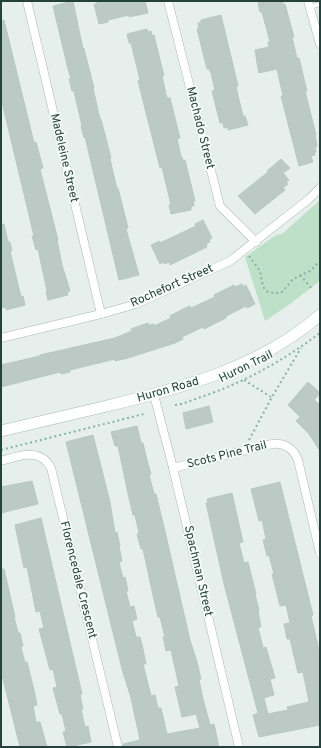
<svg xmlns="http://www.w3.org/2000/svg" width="321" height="748" font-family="Overpass,sans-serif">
  <rect width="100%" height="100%" fill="#e6efeb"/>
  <!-- green -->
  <path fill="#bfe0c8" d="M320,200V281L290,304L265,321L245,257L276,235L282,234Z"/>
  <!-- building -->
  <g fill="#bbcac4" stroke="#b8c9c2">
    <path d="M73,1L83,49L84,48L85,53L94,88H93L100,119H101L111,158L110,159L117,189L118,188L128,228L126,229L139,275L119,280L85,137L84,138L81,126H82L74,91H72L69,79H71L68,69L53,6Z"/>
    <path d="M97,1H145L148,13L129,17V15L108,20V22L99,24L94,4H97Z"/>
    <path d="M265,1H283V5L285,4L294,37H292L296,54L297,59L299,58L307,91H305L316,135H315L317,146L315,148L316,152L314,153L315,155L311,156L313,162L299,166L281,96H283L277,69L259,73L257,63L255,50L269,47L268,42H270L262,12H260L258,3Z"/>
    <path d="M221,15L238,86L236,87L243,116H245L248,125L228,130V127L224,128L223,123H220L212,91L215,90L211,73L209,69H207L197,29L199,28L198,23H201V20Z"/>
    <path d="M4,20L34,143L36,142L43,168L40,169L58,240H57L62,265L70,291L67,292L68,295L48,300L46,291H47L38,249L36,250L32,236H34L1,98V21Z"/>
    <path d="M147,29L148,32L151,31L152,36L154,35L164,76H162L166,94L167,98H170L180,138L177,139L181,156L183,160H185L195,201H193L194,206H191V210L171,214L169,205H171L162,167L160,168L138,81L140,80L131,43H129L127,34Z"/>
    <path d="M281,159L290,168L283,173L289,180L286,182L288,184L283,188L285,190L255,214L238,196L268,172L267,171Z"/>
    <path d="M203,220L212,238L209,240L210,242L206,244L207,247L170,265L169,262L164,264L163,262L160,264L151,245L160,241V243L196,226L195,224Z"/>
    <path d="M4,224L8,242H10L12,251H10L21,297L23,296L25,305L6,310V307L1,308V225Z"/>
    <path d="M242,284L243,287L246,285L255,304L247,308L246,306L226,316V318L204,329L203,327L182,337L183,339L175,343L128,358L115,361V359L70,370V372L61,374L60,372L1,387V365L40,356V355L115,338L132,331L131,329L148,323L149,325L154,324V326L171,318L170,316L183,309L190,306L191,308L215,297L214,295L234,285L235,287Z"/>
    <path d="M308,382L320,393L314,400L320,405V451L309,434L296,421L300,417L288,405Z"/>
    <path d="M209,406L213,422L186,429L183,413Z"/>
    <path d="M137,426L141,443H143L147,460L151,474L149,475L154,494H156L164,527L190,640L197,662L201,679L199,680L203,699L210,725L214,724L219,747H123V744L140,740L131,698L122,669L66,442L93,435L110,502L115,533L117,532L120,546H119L122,561L119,562L123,578L125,577L128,591H126L130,607L134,606L137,619L132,621L136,637H140L143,649L146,664H143L151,696L155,695L158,708H161L167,734L200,728L196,714L182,717L175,687L179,686L171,650L166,651L163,637H165L160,617H158L154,600L143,549H141L137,534L139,533L135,515H133L129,498L118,446H115L111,432Z"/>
    <path d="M32,481L38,504L1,513V487Z"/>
    <path d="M280,482L313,615L311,616L320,655V725L259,737L253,715L258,713L224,584L206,503H208L207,499L232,493L243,542L239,543L244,563L248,562L256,594H255L259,610L258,611L261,627H258L263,648L266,647L275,678L270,679L274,695L264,698L268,714L288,710L287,707L309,702L303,672L298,673L290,639H287L284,624L290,623L286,605L280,606L272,574H274L269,555L267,556L263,540L266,539L262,520L259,521L251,489Z"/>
    <path d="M41,518L82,694L80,695L83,709H81L85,727L88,726L91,742L69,747H67L63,732L66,731L62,714H60L53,688L57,687L53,669L50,670L39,629L44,628L40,611L36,612L27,567L24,568L15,525Z"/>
    <path d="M1,569H4L15,617H14L18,633H20L23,646L21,647L25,663L27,662L34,690L37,705L33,706L36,722H40L47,747H20L1,671Z"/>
  </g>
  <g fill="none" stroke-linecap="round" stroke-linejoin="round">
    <!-- lane casing -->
    <g stroke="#a8b8b2" stroke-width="5">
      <path id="lane" d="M310,7L320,4"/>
    </g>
    <!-- street casing -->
    <g stroke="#a8b8b2" stroke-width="9">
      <g id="street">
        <path d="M27,1L101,314"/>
        <path d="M168,1L220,206L256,242"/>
        <path d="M308,1L320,44"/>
        <path d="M1,338L101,314L136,304L230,261L309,199L320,188"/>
        <path d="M154,395L173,468L239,747"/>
        <path d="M1,461C18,456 40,447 51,468L118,747"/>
        <path d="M173,468L272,444C284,442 294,449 298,460L320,553"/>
      </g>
    </g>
    <!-- secondary casing -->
    <g stroke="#a4bbb3" stroke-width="12">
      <path id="secondary" d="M1,431C36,423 72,414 107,406C182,388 261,367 320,315"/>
    </g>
    <!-- path -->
    <g stroke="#86b3a5" stroke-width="2" stroke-dasharray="2 3" stroke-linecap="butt">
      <path d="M249,256L260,271L262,282L264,288L268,292L276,293L282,292L293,279L310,271L320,261"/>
      <path d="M300,275L313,290"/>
      <path d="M244,380L271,397"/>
      <path d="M175,405C185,404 194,399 204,396C247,381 284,360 320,333"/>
      <path d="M249,440L272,397L301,348"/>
      <path d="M1,450L144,414"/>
    </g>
    <!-- lane -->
    <use href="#lane" stroke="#fff" stroke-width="4"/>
    <!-- street -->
    <use href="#street" stroke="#fff" stroke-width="8"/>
    <!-- secondary -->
    <use href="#secondary" stroke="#fff" stroke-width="11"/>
  </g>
  <g text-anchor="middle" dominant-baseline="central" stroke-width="3.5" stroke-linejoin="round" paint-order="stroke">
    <!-- street labels -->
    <g font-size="12" fill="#24423a" stroke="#f7fbf9">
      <text transform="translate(200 128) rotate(76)">Machado Street</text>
      <text transform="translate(64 158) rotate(77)">Madeleine Street</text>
      <text transform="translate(172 286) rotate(-24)">Rochefort Street</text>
      <text transform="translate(246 367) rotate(-26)">Huron Trail</text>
      <text transform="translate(168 390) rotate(-16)">Huron Road</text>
      <text transform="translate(227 455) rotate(-14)">Scots Pine Trail</text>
      <text transform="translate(198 571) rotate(77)">Spachman Street</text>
      <text transform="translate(78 580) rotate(76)">Florencedale Crescent</text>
    </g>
  </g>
  <!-- border -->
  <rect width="321" height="748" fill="none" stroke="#24423a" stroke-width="4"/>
</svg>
